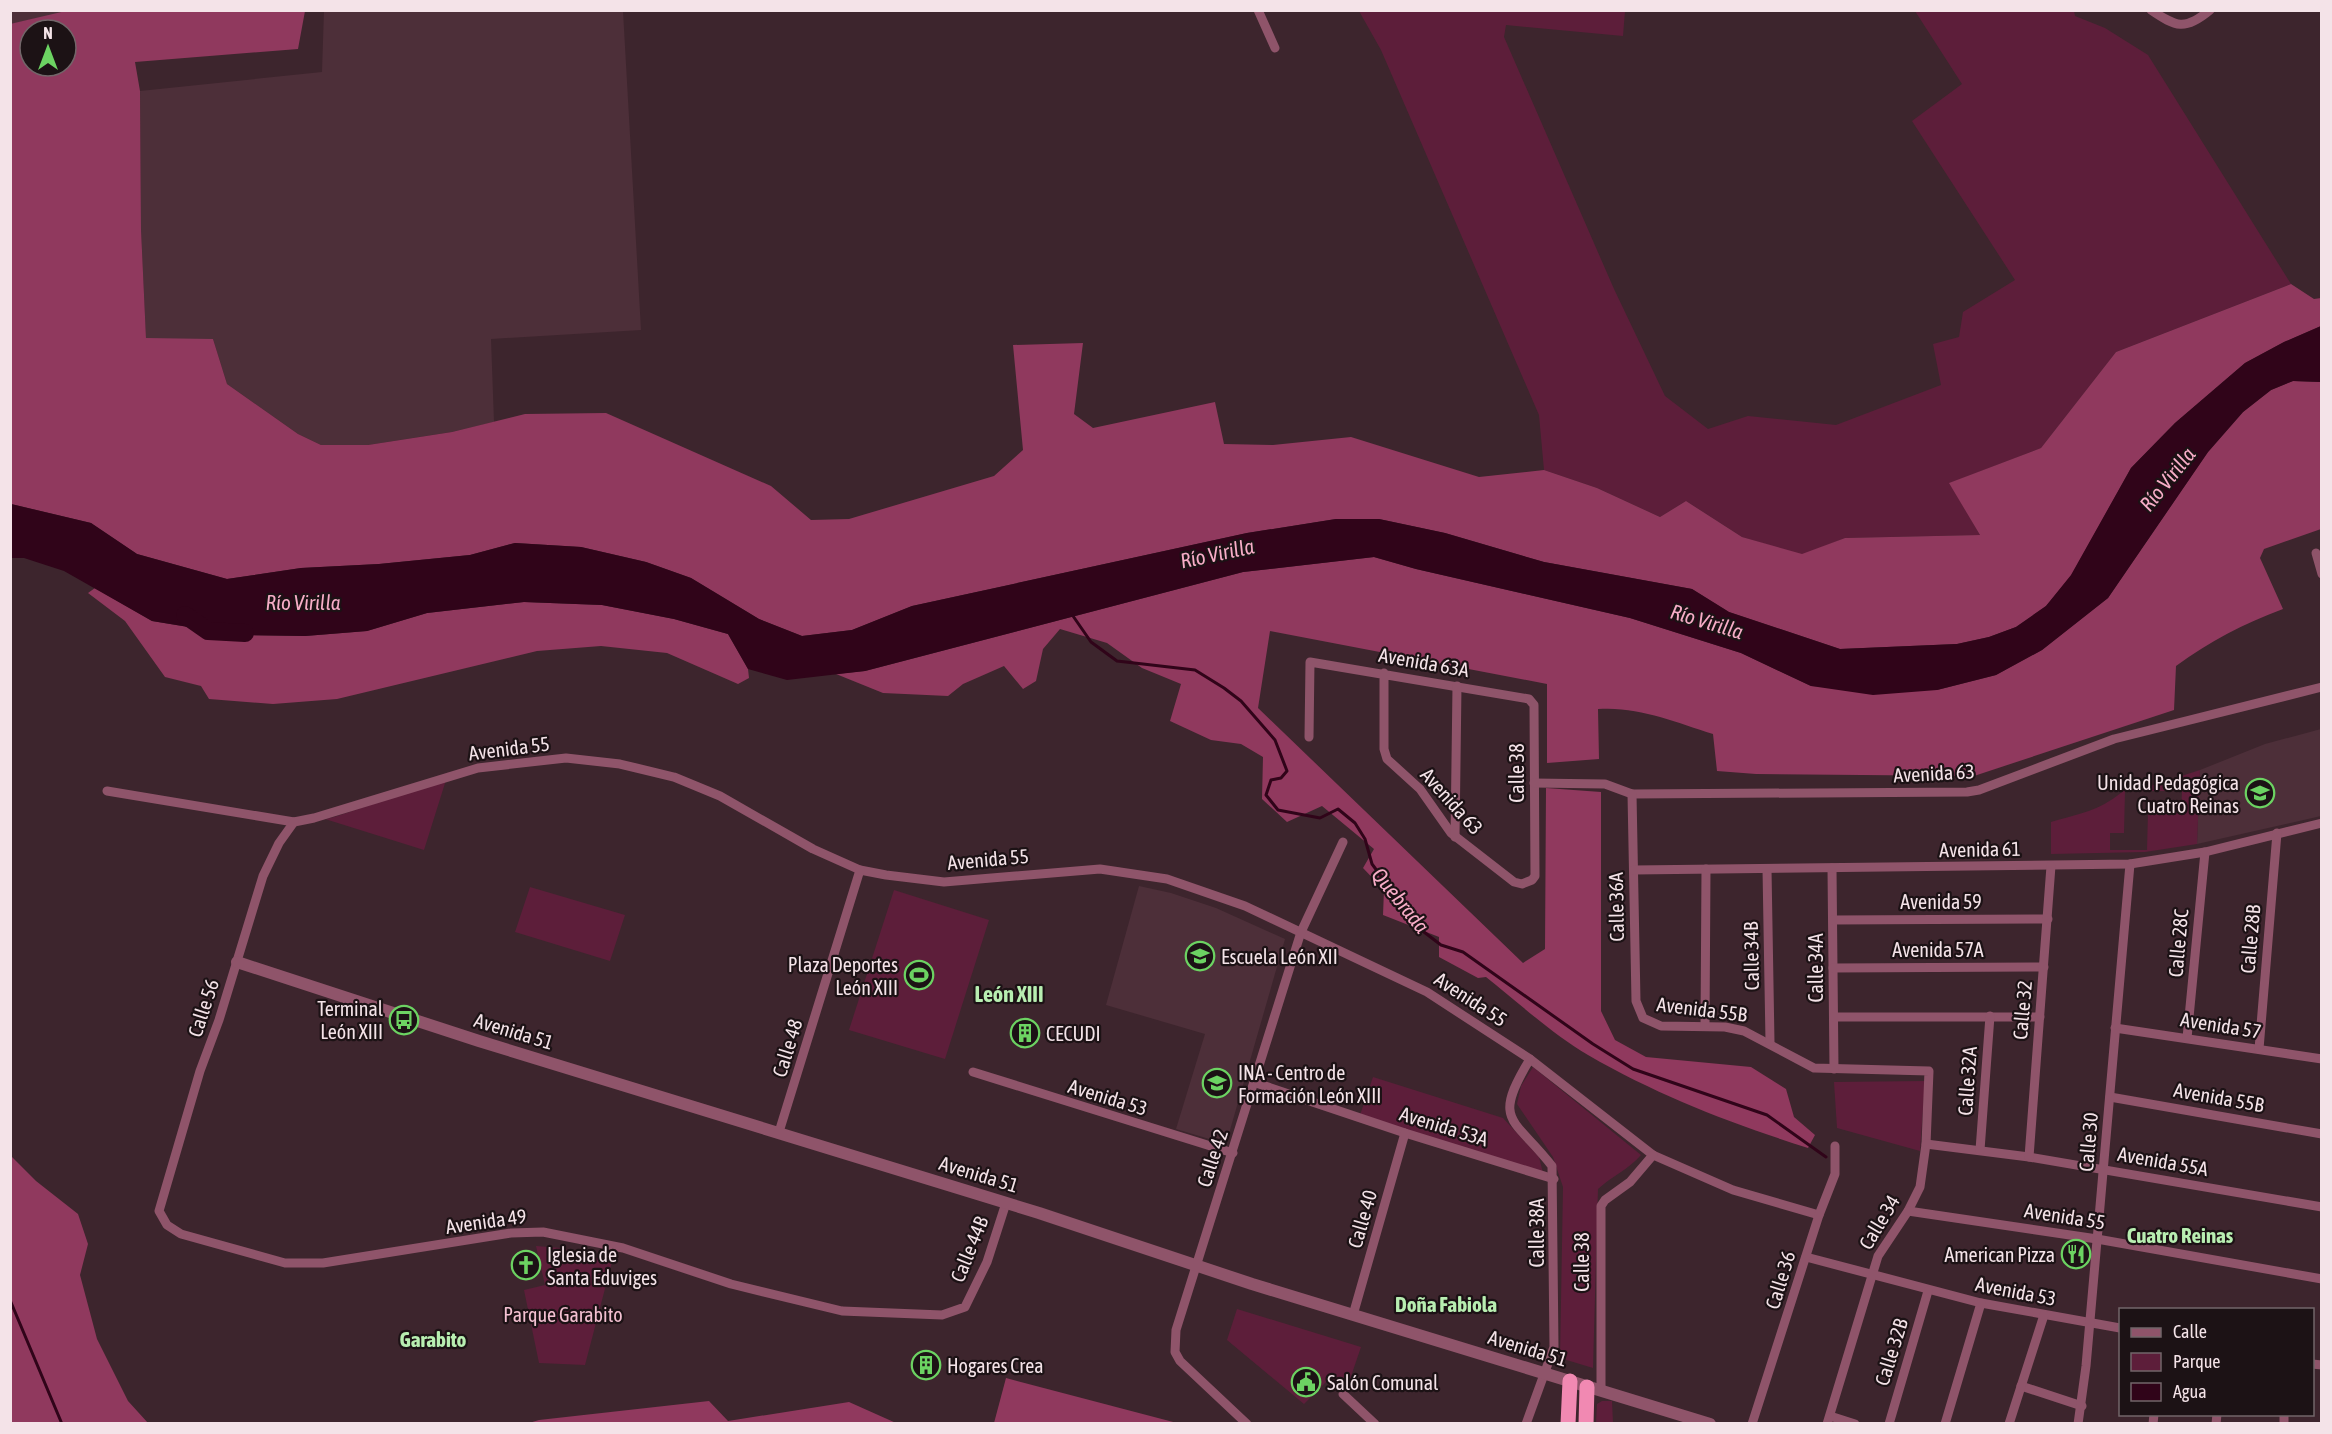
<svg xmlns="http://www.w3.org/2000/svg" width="2332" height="1434" font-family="'Asap Condensed',sans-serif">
  <rect width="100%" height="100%" fill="#3d252d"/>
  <!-- built -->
  <g fill="#4d2f39">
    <path d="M11,10L70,11L11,24Z"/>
    <path d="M324,11H623L641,330L491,339L494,422L452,432L368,445H321L298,434L227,384L213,339H146L141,229L140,91L322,72Z"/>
    <path d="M2321,729V816L2197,844L2200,770L2265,744Z"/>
    <path d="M1139,886L1171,893L1216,908L1285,939L1226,1144L1176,1129L1205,1034L1106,1005Z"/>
  </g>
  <!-- green -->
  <g fill="#5d1e3a" fill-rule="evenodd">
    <path d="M1359,11H1625L1623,36L1506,25L1504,37L1614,289L1665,396L1708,429L1748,416L1836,425L1941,385L1933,344L1959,337L1963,312L2015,280L1912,121L1962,84L1915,11H2074L2075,16L2105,28L2148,55L2291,284L2116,352L2041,448L1950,483L1980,535L1845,538L1802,555L1742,537L1686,501L1660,517L1597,488L1544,470L1539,415L1381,50Z"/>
    <path d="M2200,770L2197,844L2145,852L2051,854V822C2071,816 2093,812 2111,800C2125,791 2121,790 2140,784L2141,789ZM2125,791H2182L2181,812H2148L2147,850H2110V833H2124Z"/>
    <path d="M446,780L424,850L325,819L334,817Z"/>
    <path d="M530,887L625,915L610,961L515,932Z"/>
    <path d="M894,890L989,920L945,1059L849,1030Z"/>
    <path d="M1533,1067L1641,1155C1628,1170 1612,1176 1598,1189L1593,1368L1560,1358L1563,1187L1553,1157L1517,1104L1521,1086Z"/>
    <path d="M1373,1077L1503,1118L1539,1157L1543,1173L1360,1115Z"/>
    <path d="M1925,1081L1920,1151L1837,1128L1834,1082Z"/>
    <path d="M536,1246L561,1248L612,1262L585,1365L539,1363L524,1290L545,1285Z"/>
    <path d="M1237,1309L1361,1347L1346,1391L1331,1377L1304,1404L1227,1340Z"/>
    <path d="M1602,1401H1612L1613,1423H1596L1597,1404Z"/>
  </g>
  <!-- forest -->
  <g fill="#90395e" fill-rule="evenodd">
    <path d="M70,10L305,11L298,49L135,62L140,91L141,229L146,338L213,339L227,384L298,434L321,445H368L452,432L525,414L606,413L771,486L811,520L849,519L994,476L1023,450L1013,345L1083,343L1074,414L1093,428L1215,402L1224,444L1273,445L1351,437L1479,477L1544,470L1597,488L1660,517L1686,501L1742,537L1802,554L1845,538L1980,535L1949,483L2041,448L2116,352L2291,284L2314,299L2321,298V326L2284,342L2245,363L2175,423L2131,468L2071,576L2046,606L2016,627L1989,637L1957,644L1840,649L1729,612L1692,589L1544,562L1445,533L1379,519H1336L1247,533L912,606L852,630L802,636L759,619L691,578L646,562L581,547L515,543L470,555L379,564L301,568L227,579L137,554L91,523L11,504L10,24ZM30,30H66V66H30Z"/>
    <path d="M2293,381L2321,382V529L2264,549L2260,558L2283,609C2243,624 2210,641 2176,666L2174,710L1974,776L1756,774L1717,771L1713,734C1675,722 1638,706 1598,709L1599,759L1547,763V684L1270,631L1258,708L1523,963L1545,949L1546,788L1601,792V1011L1615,1040L1646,1057L1751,1067L1786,1089L1794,1117L1815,1135L1808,1148C1730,1123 1659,1096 1588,1055C1552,1034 1519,1003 1486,977L1478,978L1439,957V937L1383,915L1384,890L1363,868L1374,849L1322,806L1287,822L1262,799L1263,757L1241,744L1211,740L1170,721L1181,684L1142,668L1107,643L1060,629L1043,649L1036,681L1023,689L1004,666L963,684L948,696L883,693L836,674L865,671L1243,572L1374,557L1416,569L1630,618L1741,653L1811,686L1937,690L1996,675L2042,650L2108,598L2208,452L2243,412L2271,390Z"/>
    <path d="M95,588L152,621L237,635L305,636L367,631L427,613L524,602L602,605L674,619L728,634L748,669L749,678L738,684L667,653L601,646L537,651L337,699L273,704L209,699L201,686L165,677L125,621L88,593Z"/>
    <path d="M10,1155L36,1181L78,1214L88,1244L80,1275L97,1339L128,1401L148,1423H11Z"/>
    <path d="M1006,1378L1177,1423H994Z"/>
    <path d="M709,1401L728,1421L849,1402L896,1423H529L539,1420Z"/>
  </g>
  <!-- water -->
  <path fill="#300419" d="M2321,326V382L2293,381L2271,390L2243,412L2208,452L2108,598L2042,650L1996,675L1937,690L1873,695L1811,686L1741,653L1630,618L1416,569L1374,557L1243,572L865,671L787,680L748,669L728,634L674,619L602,605L524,602L427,613L367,631L305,636L237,635L152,621L64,571L24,558H11V504L91,523L137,554L227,579L301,568L379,564L470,555L515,543L581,547L646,562L691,578L759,619L802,636L852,630L912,606L1247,533L1336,519H1379L1445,533L1544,562L1692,589L1729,612L1840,649L1957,644L1989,637L2016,627L2046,606L2071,575L2131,468L2175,423L2245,363L2284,342Z"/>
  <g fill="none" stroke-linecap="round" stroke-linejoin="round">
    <!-- stream -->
    <g stroke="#300419" stroke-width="3">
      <path d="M1073,616L1091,642L1117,661L1195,670L1224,688L1241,701L1275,740L1287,771L1281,778L1271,780L1266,795L1278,810L1320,818L1338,809L1355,823L1365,839L1372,864L1420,929L1441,945L1463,952L1593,1044L1633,1069L1767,1115L1826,1157"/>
      <path d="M10,1300L62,1424"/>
    </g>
    <!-- river -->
    <path stroke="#300419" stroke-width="18" d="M185,615L208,631L245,633"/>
    <!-- minor -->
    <g stroke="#8f546a" stroke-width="9">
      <path d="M1258,10L1275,48"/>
      <path d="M2151,10C2176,27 2185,31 2210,10"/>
      <path d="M2316,553L2322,574"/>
      <path d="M1309,737L1310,662L1529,699L1534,705L1535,876L1532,880L1522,884L1514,882L1451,833L1420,789L1387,759L1384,749V673"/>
      <path d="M1534,783L1605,784L1632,794L1967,792L1979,790L2114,739L2322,687"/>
      <path d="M107,791L294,822L314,818L478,768L566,758L620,764L674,777L720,796L813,849L860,870L886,875L944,882L1100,869L1167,879L1245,906L1427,992L1530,1059L1653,1155L1733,1190L1819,1215"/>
      <path d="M1632,794L1636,1001L1643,1018L1661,1026L1725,1027L1744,1031L1814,1068L1929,1071L1926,1144L1920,1187L1908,1211L1878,1256L1827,1424"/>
      <path d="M294,822L279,843L263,876L219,1020L200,1071L159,1211L167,1225L181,1234L285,1263H323L511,1233L543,1232L623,1248L731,1284L842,1311L942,1315L965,1307L987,1262L1006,1203"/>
      <path d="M1455,837L1457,686"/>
      <path d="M1832,868L1834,1069"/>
      <path d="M1767,869L1770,1042"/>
      <path d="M1634,870L2130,864L2205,852L2322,823"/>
      <path d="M1833,920L2048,919"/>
      <path d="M1833,968L2044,967"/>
      <path d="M1834,1017H2040"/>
      <path d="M1705,1026L1706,869"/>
      <path d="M2115,1028L2322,1059"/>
      <path d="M2187,1038L2205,852"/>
      <path d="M2259,1049L2277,833"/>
      <path d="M973,1072L1233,1153"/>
      <path d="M1256,1083L1405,1133L1554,1179"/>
      <path d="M2110,1097L2322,1134"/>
      <path d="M779,1132L860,870"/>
      <path d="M1926,1144L2029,1157L2322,1207"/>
      <path d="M1980,1150L1990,1016"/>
      <path d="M2029,1157L2051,866"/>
      <path d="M1908,1211L2097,1239L2322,1279"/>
      <path d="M1806,1257L1981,1303L2120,1328"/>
      <path d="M1353,1315L1405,1133"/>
      <path d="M2312,1364L2322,1365"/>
      <path d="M2021,1386L2082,1406"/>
      <path d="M1601,1391V1206L1605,1200L1630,1182L1653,1155"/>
      <path d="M1343,1394L1375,1424"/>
      <path d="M1830,1416L1855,1424"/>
      <path d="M1247,1424L1180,1361L1175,1352L1176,1330L1301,932L1343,842"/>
      <path d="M1526,1424L1554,1347L1552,1166C1514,1117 1491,1123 1530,1059"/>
      <path d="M1752,1424L1819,1215L1835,1174V1146"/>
      <path d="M1889,1424L1928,1291"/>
      <path d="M1945,1424L1981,1303"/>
      <path d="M2009,1424L2044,1315"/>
      <path d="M2078,1424L2086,1366L2130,864"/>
      <path d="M2153,1424L2154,1414"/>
      <path d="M2216,1424L2217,1414"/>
      <path d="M2284,1424V1414"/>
    </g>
    <!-- tertiary -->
    <path stroke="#8f546a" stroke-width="12" d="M237,962L479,1041L1039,1213L1252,1284L1710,1424"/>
    <!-- trunk -->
    <g stroke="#f189b2" stroke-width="15">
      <path d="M1568,1424L1570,1381"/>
      <path d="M1586,1424L1587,1387"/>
    </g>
  </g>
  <!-- icons -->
  <defs>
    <g id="school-ring" transform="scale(1.5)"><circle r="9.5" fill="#1c1215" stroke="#6cd362" stroke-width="1.5"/><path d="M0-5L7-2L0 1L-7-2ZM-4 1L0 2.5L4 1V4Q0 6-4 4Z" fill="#6cd362"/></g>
    <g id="stadium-ring" transform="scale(1.5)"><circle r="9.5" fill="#1c1215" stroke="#6cd362" stroke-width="1.5"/><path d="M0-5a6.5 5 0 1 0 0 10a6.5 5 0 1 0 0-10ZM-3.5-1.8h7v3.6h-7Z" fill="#6cd362"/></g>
    <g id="bus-ring" transform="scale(1.5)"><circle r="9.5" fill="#1c1215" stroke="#6cd362" stroke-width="1.5"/><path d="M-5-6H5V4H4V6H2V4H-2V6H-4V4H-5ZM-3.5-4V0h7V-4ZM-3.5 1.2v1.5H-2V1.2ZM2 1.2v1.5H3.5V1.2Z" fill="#6cd362"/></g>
    <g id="building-ring" transform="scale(1.5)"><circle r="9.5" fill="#1c1215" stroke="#6cd362" stroke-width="1.5"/><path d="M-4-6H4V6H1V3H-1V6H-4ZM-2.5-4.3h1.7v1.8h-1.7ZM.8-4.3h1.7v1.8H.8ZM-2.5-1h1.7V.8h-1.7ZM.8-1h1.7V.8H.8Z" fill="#6cd362"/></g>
    <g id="university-ring" transform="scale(1.5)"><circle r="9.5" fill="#1c1215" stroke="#6cd362" stroke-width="1.5"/><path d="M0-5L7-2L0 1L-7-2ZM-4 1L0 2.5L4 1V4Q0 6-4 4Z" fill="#6cd362"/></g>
    <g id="restaurant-ring" transform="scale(1.5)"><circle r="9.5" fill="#1c1215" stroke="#6cd362" stroke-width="1.5"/><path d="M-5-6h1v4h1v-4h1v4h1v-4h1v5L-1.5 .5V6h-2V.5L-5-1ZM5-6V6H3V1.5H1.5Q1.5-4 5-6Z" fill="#6cd362"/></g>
    <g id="church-ring" transform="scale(1.5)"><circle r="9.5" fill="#1c1215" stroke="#6cd362" stroke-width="1.5"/><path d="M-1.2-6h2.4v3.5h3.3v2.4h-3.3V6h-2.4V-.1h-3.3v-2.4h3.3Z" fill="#6cd362"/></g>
    <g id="civic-ring" transform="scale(1.5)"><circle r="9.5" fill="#1c1215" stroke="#6cd362" stroke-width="1.5"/><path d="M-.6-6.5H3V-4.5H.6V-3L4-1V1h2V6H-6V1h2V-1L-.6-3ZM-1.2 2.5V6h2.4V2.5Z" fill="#6cd362"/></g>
  </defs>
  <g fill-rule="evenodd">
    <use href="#school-ring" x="2260" y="793"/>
    <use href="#school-ring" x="1200" y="956"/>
    <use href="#stadium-ring" x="919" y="975"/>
    <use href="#bus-ring" x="404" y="1020"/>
    <use href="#building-ring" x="1025" y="1033"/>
    <use href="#university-ring" x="1217" y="1083"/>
    <use href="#restaurant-ring" x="2076" y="1254"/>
    <use href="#church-ring" x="526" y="1265"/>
    <use href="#building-ring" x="926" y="1365"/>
    <use href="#civic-ring" x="1306" y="1382"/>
  </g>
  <g text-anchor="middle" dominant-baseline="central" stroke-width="4.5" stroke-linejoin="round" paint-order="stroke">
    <!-- street labels -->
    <g font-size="20" fill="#f4e3e8" stroke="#1c1215">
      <text transform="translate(1424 662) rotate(10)">Avenida 63A</text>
      <text transform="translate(509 748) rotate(-7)">Avenida 55</text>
      <text transform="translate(1516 773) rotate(-90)">Calle 38</text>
      <text transform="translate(1934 773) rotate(-3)">Avenida 63</text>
      <text transform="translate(1452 801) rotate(48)">Avenida 63</text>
      <text transform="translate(1980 849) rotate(-1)">Avenida 61</text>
      <text transform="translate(988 859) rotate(-5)">Avenida 55</text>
      <text x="1941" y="901">Avenida 59</text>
      <text transform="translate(1616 907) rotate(-91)">Calle 36A</text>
      <text transform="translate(2250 939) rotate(-85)">Calle 28B</text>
      <text transform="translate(2178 943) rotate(-85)">Calle 28C</text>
      <text x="1938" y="949">Avenida 57A</text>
      <text transform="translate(1751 956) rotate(-91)">Calle 34B</text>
      <text transform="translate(1815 968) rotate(-90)">Calle 34A</text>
      <text transform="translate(1471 999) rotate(33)">Avenida 55</text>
      <text transform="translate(203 1008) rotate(-72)">Calle 56</text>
      <text transform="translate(1702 1009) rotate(7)">Avenida 55B</text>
      <text transform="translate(2022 1010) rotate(-85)">Calle 32</text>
      <text transform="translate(2221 1025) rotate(9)">Avenida 57</text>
      <text transform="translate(514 1031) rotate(17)">Avenida 51</text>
      <text transform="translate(787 1048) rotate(-73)">Calle 48</text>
      <text transform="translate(1967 1081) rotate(-86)">Calle 32A</text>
      <text transform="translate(1108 1097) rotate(17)">Avenida 53</text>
      <text transform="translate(2219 1097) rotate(10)">Avenida 55B</text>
      <text transform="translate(1444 1126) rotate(17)">Avenida 53A</text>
      <text transform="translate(2088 1142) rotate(-85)">Calle 30</text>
      <text transform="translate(1212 1158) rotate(-72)">Calle 42</text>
      <text transform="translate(2163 1161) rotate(10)">Avenida 55A</text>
      <text transform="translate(979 1174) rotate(17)">Avenida 51</text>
      <text transform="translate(2065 1216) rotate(9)">Avenida 55</text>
      <text transform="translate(1362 1219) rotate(-74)">Calle 40</text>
      <text transform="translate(486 1221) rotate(-8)">Avenida 49</text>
      <text transform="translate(1879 1222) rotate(-59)">Calle 34</text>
      <text transform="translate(1536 1233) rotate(-90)">Calle 38A</text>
      <text transform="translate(969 1249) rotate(-68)">Calle 44B</text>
      <text transform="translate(1581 1262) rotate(-90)">Calle 38</text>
      <text transform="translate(1780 1280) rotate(-73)">Calle 36</text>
      <text transform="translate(2016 1291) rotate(11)">Avenida 53</text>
      <text transform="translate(1528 1348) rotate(17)">Avenida 51</text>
      <text transform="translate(1891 1352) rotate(-73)">Calle 32B</text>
    </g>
    <!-- poi labels -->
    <g font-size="20" fill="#f4e3e8" stroke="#1c1215" text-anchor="start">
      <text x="2239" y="782" text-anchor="end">Unidad Pedagógica<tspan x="2239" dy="23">Cuatro Reinas</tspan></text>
      <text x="1221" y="956">Escuela León XII</text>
      <text x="898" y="964" text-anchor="end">Plaza Deportes<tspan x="898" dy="23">León XIII</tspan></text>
      <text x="383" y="1008" text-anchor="end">Terminal<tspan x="383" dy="23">León XIII</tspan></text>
      <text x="1046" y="1033">CECUDI</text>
      <text x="1238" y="1072">INA - Centro de<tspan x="1238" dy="23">Formación León XIII</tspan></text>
      <text x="547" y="1254">Iglesia de<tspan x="547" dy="23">Santa Eduviges</tspan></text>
      <text x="2055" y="1254" text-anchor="end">American Pizza</text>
      <text x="947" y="1365">Hogares Crea</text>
      <text x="1327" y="1382">Salón Comunal</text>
    </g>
    <!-- park labels -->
    <g font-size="20" fill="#f3c0d1" stroke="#1c1215">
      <text x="563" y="1314">Parque Garabito</text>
    </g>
    <!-- water labels -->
    <g font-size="21" font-style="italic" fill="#f7adc7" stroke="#1c1215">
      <text transform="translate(2167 479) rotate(-51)">Río Virilla</text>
      <text transform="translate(1217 553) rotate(-12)">Río Virilla</text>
      <text x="303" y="602">Río Virilla</text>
      <text transform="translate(1707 621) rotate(17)">Río Virilla</text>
      <text transform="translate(1401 900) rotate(51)">Quebrada</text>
    </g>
    <!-- neighbourhood labels -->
    <g font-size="21" font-weight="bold" fill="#b8eeb1" stroke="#1c1215">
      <text x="2180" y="1235">Cuatro Reinas</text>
      <text x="1446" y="1304">Doña Fabiola</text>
      <text x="433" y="1339">Garabito</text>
    </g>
    <!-- quarter labels -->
    <g font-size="22" font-weight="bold" fill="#b8eeb1" stroke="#1c1215">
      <text x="1009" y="994">León XIII</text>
    </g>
  </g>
  <!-- border -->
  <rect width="2332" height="1434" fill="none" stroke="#f4e3e8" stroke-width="24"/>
  <!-- legend -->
  <rect x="2119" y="1308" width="195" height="108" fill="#1c1215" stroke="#726669" stroke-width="1.5"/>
  <rect x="2131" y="1328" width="30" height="9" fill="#8f546a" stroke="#726669" stroke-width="1.5"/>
  <text x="2173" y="1338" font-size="18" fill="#f4e3e8">Calle</text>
  <rect x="2131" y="1353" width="30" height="18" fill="#5d1e3a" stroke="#726669" stroke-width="1.5"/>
  <text x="2173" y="1368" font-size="18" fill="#f4e3e8">Parque</text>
  <rect x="2131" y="1383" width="30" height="18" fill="#300419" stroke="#726669" stroke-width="1.5"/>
  <text x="2173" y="1398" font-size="18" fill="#f4e3e8">Agua</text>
  <!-- north arrow -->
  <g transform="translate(48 48)"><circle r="28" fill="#1c1215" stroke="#726669" stroke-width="1.5"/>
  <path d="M0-4.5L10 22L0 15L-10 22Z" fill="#6cd362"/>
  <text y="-9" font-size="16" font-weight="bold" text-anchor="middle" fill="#f4e3e8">N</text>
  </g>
</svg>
